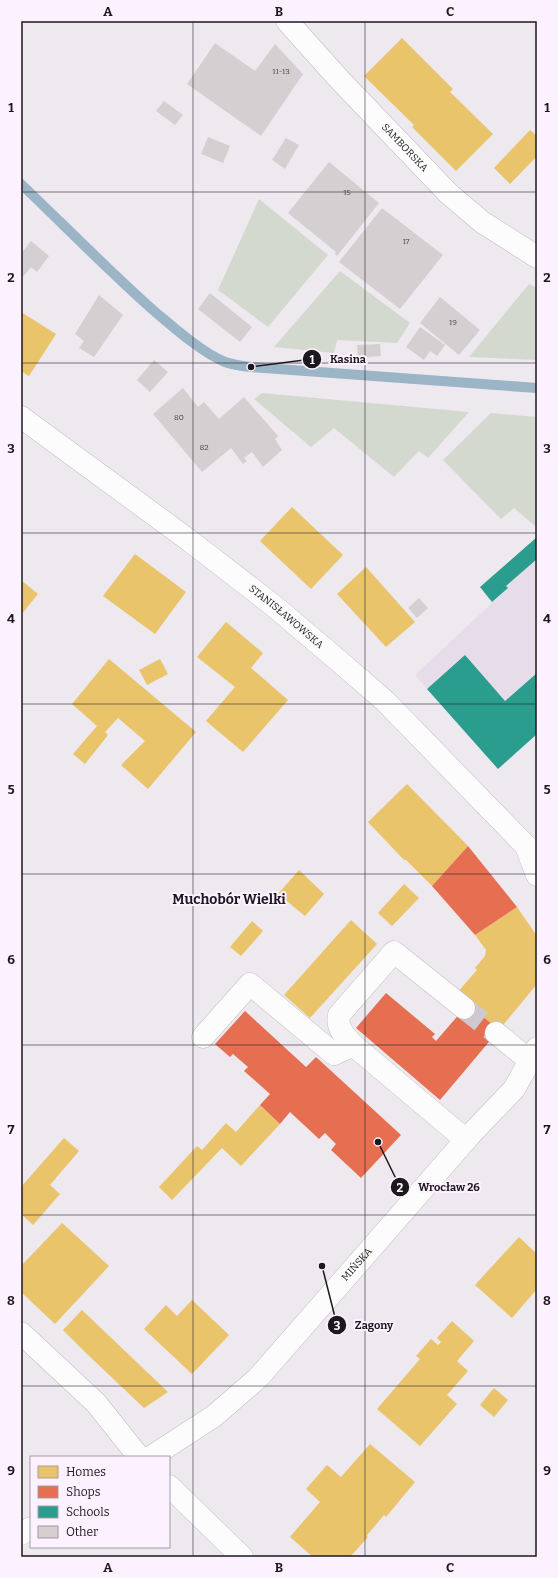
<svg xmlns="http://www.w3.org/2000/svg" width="558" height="1578" font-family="Bitter,serif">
  <rect width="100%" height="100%" fill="#eee8ef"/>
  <!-- built -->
  <path fill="#e7dce9" d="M537,559V734L498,769L415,675L508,588L506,586Z"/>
  <!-- green -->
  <g fill="#d4d9cf">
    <path d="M259,199L328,255L268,327L218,290Z"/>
    <path d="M340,271L410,323L397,343L337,340L334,353L274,347Z"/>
    <path d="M529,284L537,288V360L469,357Z"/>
    <path d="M262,393L469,412L428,458L419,451L394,477L334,428L311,447L254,399Z"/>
    <path d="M491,413L537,417L536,527L514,508L501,519L443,460Z"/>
  </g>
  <!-- homes -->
  <g fill="#e9c46a">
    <path d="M402,38L453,89L450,92L493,134L456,171L412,127L414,125L364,76Z"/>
    <path d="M530,130L537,136V156L510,184L494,168Z"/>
    <path d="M21,312L56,334L29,376L21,371Z"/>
    <path d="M292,507L343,555L311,589L260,541Z"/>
    <path d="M135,554L186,592L155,634L103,596Z"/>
    <path d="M366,567L415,622L386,647L337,594Z"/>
    <path d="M21,580L38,594L21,615Z"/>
    <path d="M226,622L263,653L251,668L288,700L243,752L206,721L235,687L197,657Z"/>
    <path d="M109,659L196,732L148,789L121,765L145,741L118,718L105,732L108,735L85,764L73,754L97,726L72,704Z"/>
    <path d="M160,659L168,674L147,685L139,670Z"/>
    <path d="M407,784L468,846L432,886L406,860H404L368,822Z"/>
    <path d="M299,870L324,894L305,916L278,894Z"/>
    <path d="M404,884L419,898L392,926L378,913Z"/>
    <path d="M517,907L537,936V984L499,1030L456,994L477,970L475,968L485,956L486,950L475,935Z"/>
    <path d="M351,920L377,944L310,1018L284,995Z"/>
    <path d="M252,921L263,931L241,956L230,947Z"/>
    <path d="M260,1105L280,1124L241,1166L222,1148L172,1200L159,1187L197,1146L202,1150L226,1123L236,1132Z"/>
    <path d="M64,1138L79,1151L50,1185L60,1194L33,1225L21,1214V1187Z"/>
    <path d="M62,1223L109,1266L55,1324L21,1292V1266Z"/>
    <path d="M519,1237L537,1254V1289L512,1318L475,1285Z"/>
    <path d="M192,1300L229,1335L192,1374L144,1329L166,1305L177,1316Z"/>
    <path d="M82,1310L105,1332L168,1392L144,1408L86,1353L63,1330Z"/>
    <path d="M452,1321L474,1341L457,1361L468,1371L447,1395L457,1404L420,1446L377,1409L420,1359L416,1356L431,1339L438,1345L441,1342L437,1338Z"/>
    <path d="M494,1388L508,1400L494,1417L480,1405Z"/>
    <path d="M370,1444L415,1482L386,1517L384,1515L368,1534L367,1536L368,1537L350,1557H313L290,1537L320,1502L306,1489L327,1465L341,1477Z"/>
  </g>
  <!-- shops -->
  <g fill="#e76f51">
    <path d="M468,846L517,907L475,935L432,886Z"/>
    <path d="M386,993L435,1034L432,1037L436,1041L468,1004L499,1030L440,1100L356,1028Z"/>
    <path d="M245,1011L306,1067L316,1057L401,1135L361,1178L331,1150L336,1144L325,1133L319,1139L290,1112L280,1124L260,1105L270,1094L244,1071L248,1067L233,1054L230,1057L215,1044Z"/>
  </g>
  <!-- schools -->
  <g fill="#2a9d8f">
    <path d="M537,537V559L506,586L508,588L492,602L480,587Z"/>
    <path d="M465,655L505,701L537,673V734L498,769L427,689Z"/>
  </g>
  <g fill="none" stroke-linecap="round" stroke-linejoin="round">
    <!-- stream -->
    <path stroke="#9bb4c6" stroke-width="10" d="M21,184C65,226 108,270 153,310C172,326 202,353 225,362C233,365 242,366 251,367L537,388"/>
  </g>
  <!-- building -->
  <g fill="#d4d0d1">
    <path d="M215,43L255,71L275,44L303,74L261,136L187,84Z"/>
    <path d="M164,101L183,115L175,125L156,111Z"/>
    <path d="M208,137L230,146L223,163L201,154Z"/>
    <path d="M286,138L299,145L285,169L272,160Z"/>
    <path d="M329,162L379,203L337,256L335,254L336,252L288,213Z"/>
    <path d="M382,208L443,255L400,309L339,262Z"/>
    <path d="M31,241L49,256L37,272L31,267L21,279V254Z"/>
    <path d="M210,293L252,327L240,342L198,309Z"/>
    <path d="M99,295L123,315L94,357L79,348L84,341L75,334Z"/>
    <path d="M440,297L480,330L459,355L420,323Z"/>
    <path d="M420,327L445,345L437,356L430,351L424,360L406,347Z"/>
    <path d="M380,344L381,356L358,358L357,345Z"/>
    <path d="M154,360L168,372L150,392L137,380Z"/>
    <path d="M183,388L198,407L204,402L219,419L244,397L278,436L275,439L282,450L263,467L252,452L244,458L247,461L243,464L231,448L202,472L153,414Z"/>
    <path d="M419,598L428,608L417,618L408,608Z"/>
  </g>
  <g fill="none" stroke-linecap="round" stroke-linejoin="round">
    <!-- minor-tunnel -->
    <path stroke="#cec9d0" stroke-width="22" stroke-dasharray="22 11" stroke-linecap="butt" d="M464,1008L496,1033"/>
    <!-- minor casing -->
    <g stroke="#c2bec3" stroke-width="23">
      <g id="minor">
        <path id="s1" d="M287,21L339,79L448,193L482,222L537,257"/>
        <path d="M496,1033L529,1060"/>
        <path d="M203,1037L250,984L334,1054L353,1045L466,1140"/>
        <path d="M353,1045C345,1036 336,1028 339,1015L394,952L464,1008"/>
        <path d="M21,1333L96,1403L139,1457"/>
        <path d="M169,1486L242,1557"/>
      </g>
    </g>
    <!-- tertiary casing -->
    <g stroke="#c2bec3" stroke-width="23">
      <g id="tertiary">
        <path id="s2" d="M21,417L190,541L274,606L340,662L385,701L526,846L537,854"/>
        <path d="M526,846L537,875"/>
        <path id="s3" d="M151,1457L214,1416L258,1378L470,1135L514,1089L537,1048"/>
        <path d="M21,1534L31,1528"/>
      </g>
    </g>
    <!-- minor -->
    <use href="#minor" stroke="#fcfcfd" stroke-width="22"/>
    <!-- tertiary -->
    <use href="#tertiary" stroke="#fcfcfd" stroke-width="22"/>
  </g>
  <!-- grid -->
  <path fill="none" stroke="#1c181d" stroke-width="1" stroke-opacity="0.55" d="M193,21V1557M365,21V1557M21,192H537M21,363H537M21,533H537M21,704H537M21,874H537M21,1045H537M21,1215H537M21,1386H537"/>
  <g text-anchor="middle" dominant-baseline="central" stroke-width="4" stroke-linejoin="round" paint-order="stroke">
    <!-- number labels -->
    <g font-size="8" fill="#4a464a">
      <text x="281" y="71">11-13</text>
      <text x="347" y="192">15</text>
      <text x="406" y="241">17</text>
      <text x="453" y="322">19</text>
      <text x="179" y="417">80</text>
      <text x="204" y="447">82</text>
    </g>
    <!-- street labels -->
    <g font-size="10" fill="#1c181d" stroke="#fcf2ff">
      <text stroke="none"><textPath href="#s1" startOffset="173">SAMBORSKA</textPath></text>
      <text stroke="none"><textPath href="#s2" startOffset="332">STANISŁAWOWSKA</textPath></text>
      <text stroke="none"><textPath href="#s3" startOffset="284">MIŃSKA</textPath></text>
    </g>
    <!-- district labels -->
    <g font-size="14" font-weight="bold" fill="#1c181d" stroke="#fcf2ff">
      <text x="229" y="899">Muchobór Wielki</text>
    </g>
  </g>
  <!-- callouts -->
  <path fill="none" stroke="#1c181d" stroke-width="1.5" d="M251 367L312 359M378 1142L400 1187M322 1266L337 1325"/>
  <g fill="#1c181d" stroke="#fcf2ff" stroke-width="1.5">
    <circle cx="251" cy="367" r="4"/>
    <circle cx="378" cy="1142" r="4"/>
    <circle cx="322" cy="1266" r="4"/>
    <circle cx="312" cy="359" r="10"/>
    <circle cx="400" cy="1187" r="10"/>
    <circle cx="337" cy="1325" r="10"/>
  </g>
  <g font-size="12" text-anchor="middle" font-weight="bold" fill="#fff">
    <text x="312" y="364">1</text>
    <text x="400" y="1192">2</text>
    <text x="337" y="1330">3</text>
  </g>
  <g font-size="11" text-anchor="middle" font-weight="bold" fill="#1c181d" stroke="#fcf2ff" stroke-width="4" stroke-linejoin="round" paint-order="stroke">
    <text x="348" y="363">Kasina</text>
    <text x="449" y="1191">Wrocław 26</text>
    <text x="374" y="1329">Zagony</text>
  </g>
  <!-- border -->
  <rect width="558" height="1578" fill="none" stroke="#fcf2ff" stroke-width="44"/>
  <!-- legend -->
  <rect x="30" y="1456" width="140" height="92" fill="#fcf2ff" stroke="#a29ba5"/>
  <rect x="38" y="1466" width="20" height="12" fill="#e9c46a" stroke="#a29ba5"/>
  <text x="66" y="1476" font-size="12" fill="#1c181d">Homes</text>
  <rect x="38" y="1486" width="20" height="12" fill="#e76f51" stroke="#a29ba5"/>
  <text x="66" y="1496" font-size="12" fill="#1c181d">Shops</text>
  <rect x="38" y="1506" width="20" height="12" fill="#2a9d8f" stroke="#a29ba5"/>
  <text x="66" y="1516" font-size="12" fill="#1c181d">Schools</text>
  <rect x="38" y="1526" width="20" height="12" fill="#d4d0d1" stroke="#a29ba5"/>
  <text x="66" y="1536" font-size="12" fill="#1c181d">Other</text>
  <rect x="22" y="22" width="514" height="1534" fill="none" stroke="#1c181d" stroke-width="1.5"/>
  <g font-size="13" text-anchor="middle" font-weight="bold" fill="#1c181d">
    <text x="108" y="16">A</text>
    <text x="279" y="16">B</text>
    <text x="450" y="16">C</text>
    <text x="11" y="112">1</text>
    <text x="547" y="112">1</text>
    <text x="11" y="282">2</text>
    <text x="547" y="282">2</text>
    <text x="11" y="453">3</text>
    <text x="547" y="453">3</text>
    <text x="11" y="623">4</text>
    <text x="547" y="623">4</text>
    <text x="11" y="794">5</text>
    <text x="547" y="794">5</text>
    <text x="11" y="964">6</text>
    <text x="547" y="964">6</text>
    <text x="11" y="1134">7</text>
    <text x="547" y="1134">7</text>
    <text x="11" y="1305">8</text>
    <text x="547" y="1305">8</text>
    <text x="11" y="1475">9</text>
    <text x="547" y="1475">9</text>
    <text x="108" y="1572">A</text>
    <text x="279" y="1572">B</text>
    <text x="450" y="1572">C</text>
  </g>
</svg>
